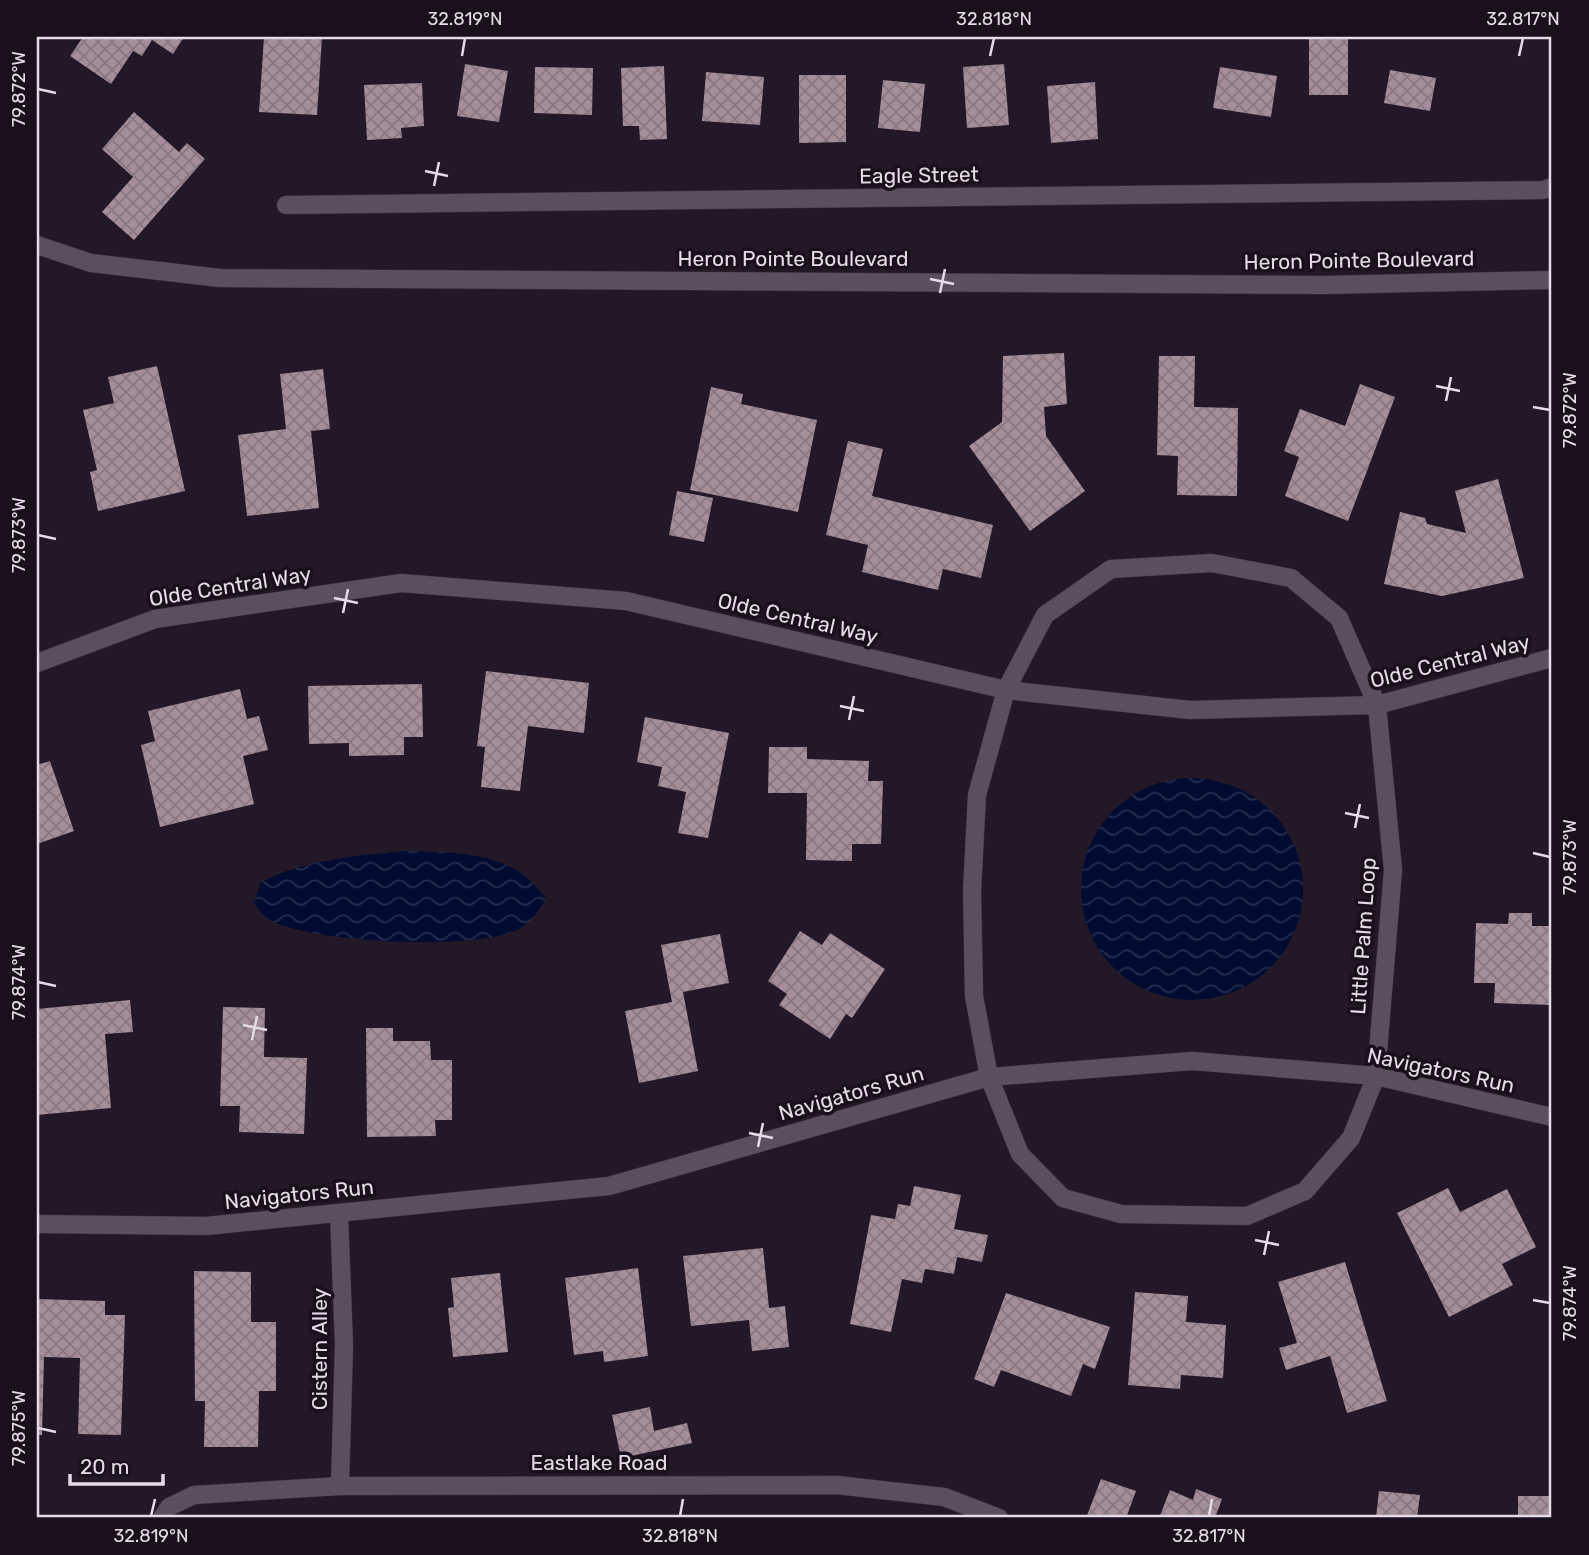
<svg xmlns="http://www.w3.org/2000/svg" width="1589" height="1555" font-family="Rubik,sans-serif">
  <defs>
    <pattern id="water-waves" width="16" height="10" patternUnits="userSpaceOnUse" patternTransform="scale(1.75)"><rect width="16" height="10" fill="#000b31"/><path d="M0 5q4-4 8 0t8 0" fill="none" stroke="#252e4f"/></pattern>
    <pattern id="building-cross-hatch" width="8" height="8" patternUnits="userSpaceOnUse" patternTransform="scale(1.75)"><rect width="8" height="8" fill="#a48e99"/><path d="M0 0l8 8M0 8l8-8" fill="none" stroke="#877780"/></pattern>
  </defs>
  <rect width="100%" height="100%" fill="#231827"/>
  <!-- water -->
  <g fill="url(#water-waves)">
    <circle cx="1192" cy="889" r="111"/>
    <path d="M406,851C459,853 513,850 546,899C538,912 531,923 517,930C475,951 308,943 268,919C263,916 258,908 254,903L261,882C308,859 354,856 406,851Z"/>
  </g>
  <!-- building -->
  <g fill="url(#building-cross-hatch)">
    <path d="M83,37H184L173,54L152,40L142,56L133,51L111,84L70,56Z"/>
    <path d="M264,37H322L317,115L259,112Z"/>
    <rect x="1309" y="37" width="39" height="58"/>
    <path d="M465,64L508,71L499,122L457,116Z"/>
    <path d="M1004,64L1009,125L967,128L963,67Z"/>
    <path d="M664,66L667,139L640,140L639,126H623L621,68Z"/>
    <path d="M535,67L593,68L592,115L534,113Z"/>
    <path d="M1220,67L1277,76L1271,117L1213,108Z"/>
    <path d="M1390,70L1436,78L1430,111L1384,103Z"/>
    <path d="M706,72L764,77L760,125L702,121Z"/>
    <path d="M799,75H846V142L799,143Z"/>
    <path d="M883,80L925,84L920,132L878,128Z"/>
    <path d="M1095,82L1098,139L1051,143L1047,86Z"/>
    <path d="M422,83L424,126L401,128L402,138L367,140L364,85Z"/>
    <path d="M134,112L179,152L187,143L205,159L134,240L102,212L133,177L102,149Z"/>
    <path d="M1064,353L1067,404L1044,407L1046,436L1085,491L1030,531L969,446L1002,422L1003,356Z"/>
    <path d="M1159,356H1195L1194,407L1238,408L1237,496L1177,495L1178,456L1157,455Z"/>
    <path d="M157,366L185,491L98,511L90,472L97,470L83,410L114,403L108,377Z"/>
    <path d="M323,369L330,429L311,431L319,508L247,516L238,435L286,429L280,374Z"/>
    <path d="M1360,384L1395,397L1348,521L1285,496L1299,457L1284,451L1300,409L1345,426Z"/>
    <path d="M711,387L743,394L741,404L817,420L798,512L690,490Z"/>
    <path d="M848,441L883,449L872,496L993,525L981,578L943,569L938,590L862,572L868,545L826,535Z"/>
    <path d="M1498,479L1524,578L1442,596L1384,584L1400,512L1425,518L1427,524L1466,533L1455,491Z"/>
    <path d="M677,491L713,498L704,542L669,535Z"/>
    <path d="M486,671L589,683L584,733L528,726L520,791L481,787L485,747L477,746Z"/>
    <path d="M422,684L423,737H404V755L349,756V743L309,744L308,686Z"/>
    <path d="M240,689L247,719L259,716L268,750L243,756L254,804L160,827L141,745L155,741L148,711Z"/>
    <path d="M645,717L729,733L708,838L678,833L686,792L658,786L662,767L637,762Z"/>
    <path d="M769,747H807V759L869,761L868,781H883L881,844H852V861L806,860L807,793H768Z"/>
    <path d="M50,761L74,831L37,844V765Z"/>
    <path d="M1509,913H1532V926H1552V1012H1549V1005L1494,1003L1495,983H1474L1476,923L1508,924Z"/>
    <path d="M800,931L822,945L830,933L885,969L852,1018L846,1014L830,1039L779,1005L787,994L768,981Z"/>
    <path d="M720,934L729,983L683,992L698,1071L639,1083L625,1011L672,1002L661,945Z"/>
    <path d="M130,1000L133,1032L105,1034L111,1108L37,1115V1009Z"/>
    <path d="M223,1007L265,1008L264,1057L307,1058L304,1134L239,1132L240,1106H220Z"/>
    <path d="M366,1028H393V1041H430L431,1060H452V1120H435L436,1136L367,1137Z"/>
    <path d="M914,1186L961,1195L954,1229L988,1235L982,1262L957,1257L954,1274L925,1269L922,1283L902,1279L891,1332L850,1324L871,1215L895,1219L898,1204L910,1206Z"/>
    <path d="M1448,1188L1460,1212L1507,1189L1536,1247L1502,1264L1513,1285L1449,1317L1397,1213Z"/>
    <path d="M763,1248L769,1308L785,1306L789,1347L752,1351L749,1320L691,1326L683,1256Z"/>
    <path d="M1345,1262L1387,1401L1347,1413L1330,1356L1286,1370L1279,1348L1297,1343L1278,1282Z"/>
    <path d="M638,1268L648,1356L604,1362L603,1351L574,1355L565,1278Z"/>
    <path d="M194,1271L251,1272V1322H276V1391H259L258,1447H204L205,1401H195Z"/>
    <path d="M500,1273L508,1352L453,1357L448,1308L454,1307L451,1278Z"/>
    <path d="M1135,1292L1188,1296L1186,1322L1226,1325L1223,1378L1181,1375L1180,1389L1128,1385Z"/>
    <path d="M1006,1293L1110,1327L1095,1369L1083,1364L1071,1396L1001,1370L994,1387L974,1379Z"/>
    <path d="M37,1299L105,1301V1315H125L121,1435L78,1434L80,1358L44,1357L42,1435H37Z"/>
    <path d="M650,1407L654,1431L687,1423L692,1443L621,1458L612,1415Z"/>
    <path d="M1101,1479L1136,1491L1126,1518H1086Z"/>
    <path d="M1196,1489L1222,1499L1215,1518H1159L1170,1490L1193,1500Z"/>
    <path d="M1379,1491L1420,1495L1417,1518H1376Z"/>
    <rect x="1518" y="1496" width="34" height="22"/>
  </g>
  <g fill="none" stroke-linecap="round" stroke-linejoin="round">
    <!-- street casing -->
    <g stroke="#3b343f" stroke-width="19">
      <g id="street">
        <path d="M286,205L1543,190L1552,187"/>
        <path d="M37,245L91,263L220,278L1324,285L1552,280"/>
        <path d="M1212,563L1291,578L1339,618L1377,705L1393,870L1376,1076L1351,1138L1305,1191L1247,1216L1121,1214L1063,1198L1020,1154L989,1077L974,996L972,891L977,795L1006,690L1045,615L1111,569Z"/>
        <path d="M37,663L155,619L401,583L626,601L1006,690L1190,710L1377,705L1552,658"/>
        <path d="M339,1213L344,1345L340,1486"/>
        <path d="M37,1224L206,1226L609,1186L989,1077L1192,1061L1376,1076L1552,1117"/>
        <path d="M162,1518L169,1507L194,1495L340,1486L837,1485L944,1497L999,1518"/>
      </g>
    </g>
    <!-- street -->
    <use href="#street" stroke="#5a4e5f" stroke-width="18"/>
  </g>
  <!-- ticks -->
  <path fill="none" stroke="#e3dce6" stroke-width="2.5" d="M462,56L465,38M990,56L994,38M1519,56L1523,38M38,89L56,93M425,171L448,176M434,186L439,162M930,279L954,284M940,293L945,269M1436,386L1460,391M1446,401L1451,377M1533,407L1550,410M38,535L56,539M334,598L358,603M343,613L348,589M840,706L864,711M849,720L854,696M1345,813L1369,818M1355,828L1360,804M1533,853L1550,857M38,982L56,986M243,1025L267,1030M252,1040L257,1016M749,1133L773,1138M758,1147L763,1123M1255,1240L1279,1245M1264,1255L1269,1231M1533,1300L1550,1303M38,1428L56,1432M151,1516L155,1499M680,1516L683,1499M1209,1516L1212,1499"/>
  <g text-anchor="middle" dominant-baseline="central" stroke-width="7" stroke-linejoin="round" paint-order="stroke">
    <!-- street labels -->
    <g font-size="21" fill="#e3dce6" stroke="#190f1d">
      <text transform="translate(919 175) rotate(-1)">Eagle Street</text>
      <text x="793" y="258">Heron Pointe Boulevard</text>
      <text transform="translate(1359 260) rotate(-1)">Heron Pointe Boulevard</text>
      <text transform="translate(230 586) rotate(-9)">Olde Central Way</text>
      <text transform="translate(798 618) rotate(13)">Olde Central Way</text>
      <text transform="translate(1450 661) rotate(-14)">Olde Central Way</text>
      <text transform="translate(1363 936) rotate(-86)">Little Palm Loop</text>
      <text transform="translate(1441 1070) rotate(12)">Navigators Run</text>
      <text transform="translate(851 1093) rotate(-16)">Navigators Run</text>
      <text transform="translate(299 1194) rotate(-6)">Navigators Run</text>
      <text transform="translate(319 1349) rotate(-90)">Cistern Alley</text>
      <text x="599" y="1462">Eastlake Road</text>
    </g>
  </g>
  <!-- border -->
  <rect width="1589" height="1555" fill="none" stroke="#190f1d" stroke-width="77"/>
  <!-- scale -->
  <path d="M70 1474v10h93v-10" fill="none" stroke="#e3dce6" stroke-width="3.5"/>
  <text x="80" y="1474" font-size="21" fill="#e3dce6" stroke="#190f1d" stroke-width="5" paint-order="stroke">20 m</text>
  <rect x="38" y="38" width="1512" height="1478" fill="none" stroke="#e3dce6" stroke-width="2.5"/>
  <g font-size="18" text-anchor="middle" fill="#e3dce6">
    <text x="465" y="25">32.819°N</text>
    <text x="994" y="25">32.818°N</text>
    <text x="1523" y="25">32.817°N</text>
    <text transform="translate(19 89) rotate(-90)" y="6">79.872°W</text>
    <text transform="translate(1570 410) rotate(-90)" y="6">79.872°W</text>
    <text transform="translate(19 535) rotate(-90)" y="6">79.873°W</text>
    <text transform="translate(1570 857) rotate(-90)" y="6">79.873°W</text>
    <text transform="translate(19 982) rotate(-90)" y="6">79.874°W</text>
    <text transform="translate(1570 1303) rotate(-90)" y="6">79.874°W</text>
    <text transform="translate(19 1428) rotate(-90)" y="6">79.875°W</text>
    <text x="151" y="1542">32.819°N</text>
    <text x="680" y="1542">32.818°N</text>
    <text x="1209" y="1542">32.817°N</text>
  </g>
</svg>
